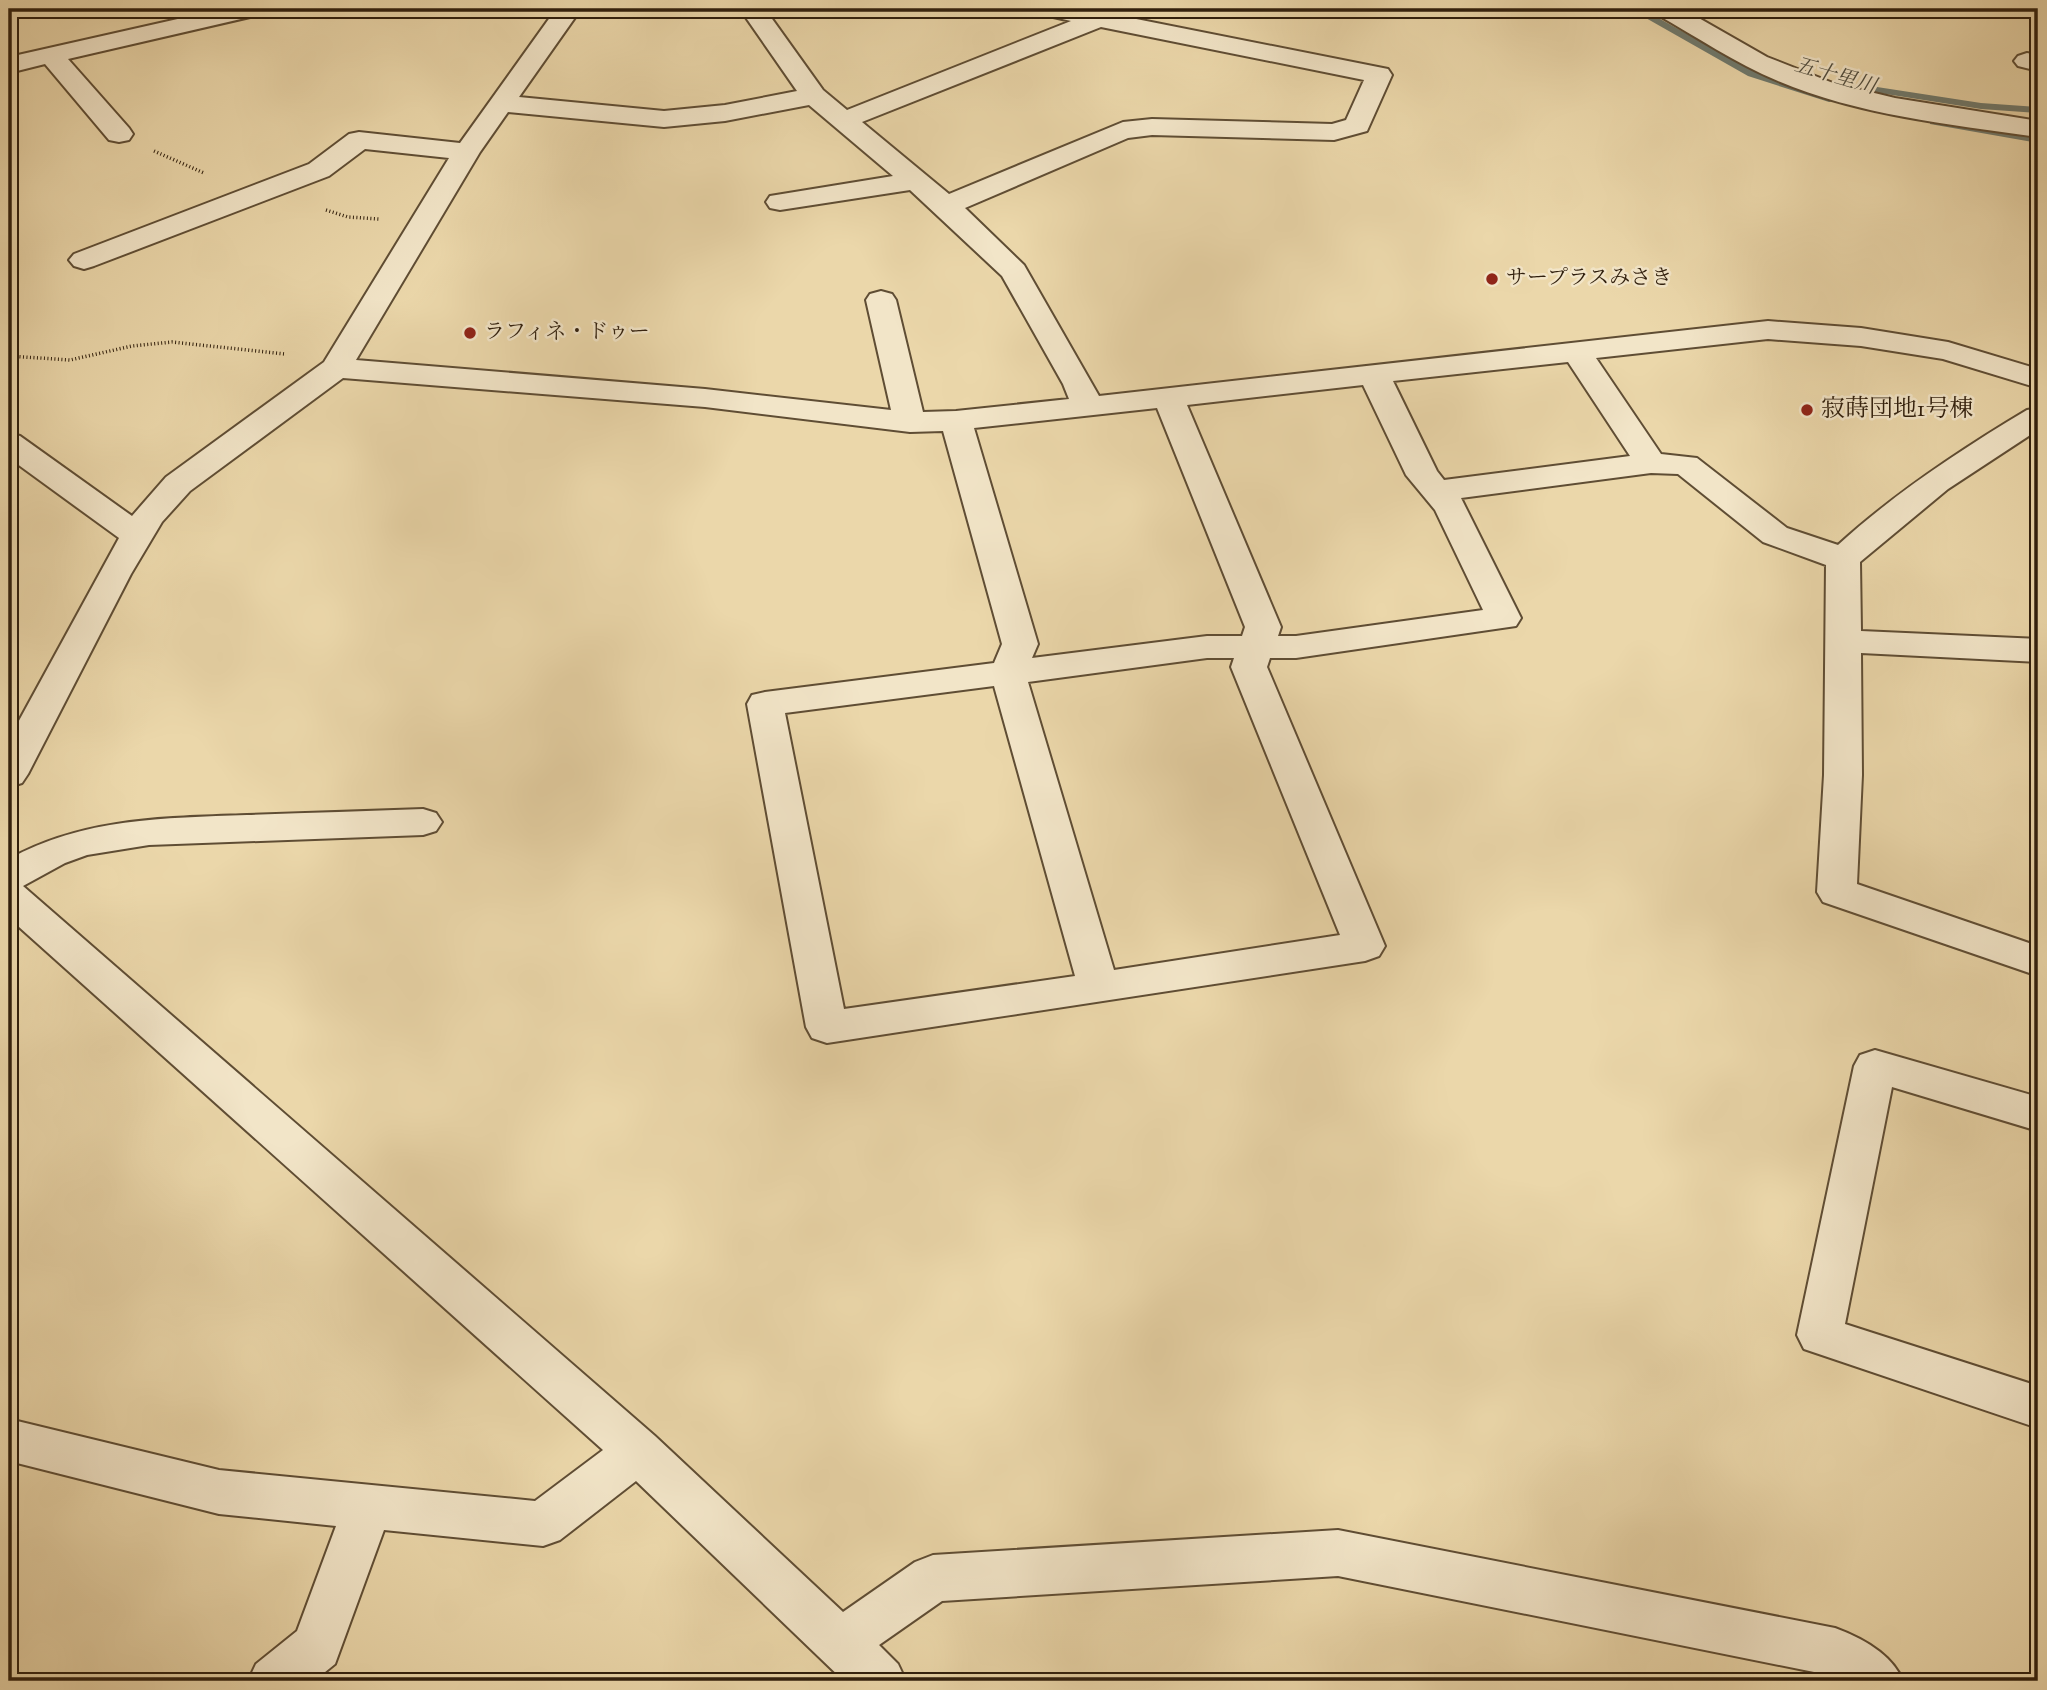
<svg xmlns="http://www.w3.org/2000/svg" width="2047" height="1690" font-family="'Sorts Mill Goudy','Noto Serif JP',serif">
  <rect width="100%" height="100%" fill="#ebd7aa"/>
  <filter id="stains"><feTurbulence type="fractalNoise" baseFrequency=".00286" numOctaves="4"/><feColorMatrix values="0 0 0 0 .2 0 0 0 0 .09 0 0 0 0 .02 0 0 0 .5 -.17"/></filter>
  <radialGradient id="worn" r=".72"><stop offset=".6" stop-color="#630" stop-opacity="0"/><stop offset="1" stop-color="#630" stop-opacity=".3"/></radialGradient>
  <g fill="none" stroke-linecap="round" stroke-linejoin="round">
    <!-- stream -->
    <g fill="#707b6f" fill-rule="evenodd">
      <path d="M1630,9H1642L1756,72L1838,100L1829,102L1748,76Z"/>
      <path d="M1877,87L1981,103L2038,107V113L1981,109L1873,92V88Z"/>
      <path d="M1934,119L2038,137V143L1930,124V120Z"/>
    </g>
    <!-- minor casing -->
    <g stroke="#5f4d34" stroke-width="4">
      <g id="minor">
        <path d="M222,9H267L263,14L68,59L129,128L133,134L129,140L119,142L109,140L45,64L9,73V57Z"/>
        <path d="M556,9H581L519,97L664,111L725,105L797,91L740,9H765L823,90L847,110L1071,21L1040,14L1037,9H1086L1388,69L1392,75L1367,131L1334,140L1152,135L1128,138L965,208L1024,265L1099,396L1768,321L1861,328L1948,342L2038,369V388L1943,359L1861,346L1768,339L1596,358L1661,454L1697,458L1787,528L1838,545C1895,493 1960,450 2027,410L2038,408V430L1948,489L1860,562L1861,631L2038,639V662L1861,653L1862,775L1857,884L2038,946V976L1823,902L1817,892L1824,775L1826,565L1763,542L1678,474L1651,473L1461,498L1521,618L1516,626L1296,658H1270L1267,667L1385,946L1379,956L1365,961L827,1043L812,1038L806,1027L747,704L752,695L765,692L994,663L1002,644L943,431L910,432L705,407L343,378L190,491L162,522L131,574L28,774L22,783L9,787V739L119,538L9,458V433L20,436L132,516L166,477L324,362L449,158L365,149L329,176L94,266L84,269L74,266L69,260L74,254L309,164L349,134L359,132L460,143ZM1101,27L1364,80L1346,120L1332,124L1152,119L1123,122L949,194L862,122ZM809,105L893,176L770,196L766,202L770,208L780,210L910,190L1002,276L1063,384L1069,399L956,411L923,412L896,300L892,294L881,291L870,294L866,300L891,410L705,389L356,360L480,152L508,112L664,127L725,121ZM1568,362L1630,456L1444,480L1437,471L1393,381ZM1363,385L1406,475L1435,510L1483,610L1296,636H1278L1281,627L1187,405ZM1157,408L1245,627L1242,636H1207L1032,658L1038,644L974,428ZM1207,658H1234L1231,667L1340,935L1114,970L1028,682ZM994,686L1075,976L844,1009L785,713Z"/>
        <path d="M1652,9H1683L1767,57L1833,83L1895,98L2038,121V137C1952,125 1858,115 1778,81C1735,63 1697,37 1656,14Z"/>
        <path d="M2027,53L2038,55V71L2018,66L2014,61L2018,56Z"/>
        <path d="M423,809L436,813L442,822L436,831L423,835L149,845L87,855L65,863L23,886L655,1436L843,1612L915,1562L933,1555L1338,1530L1835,1628C1862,1638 1892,1654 1903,1681H1834L1824,1674L1338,1576L942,1601L879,1645L898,1664L906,1681H844L636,1481L560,1540L543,1546L384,1530L335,1664L314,1681H248L256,1664L297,1631L336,1526L219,1514L9,1461V1419L219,1470L535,1501L603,1450L9,918V859C83,818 164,818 247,815C306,813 364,811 423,809Z"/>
        <path d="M1875,1050L2038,1097V1131L1892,1087L1845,1324L2038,1386V1428L1804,1349L1797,1335L1854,1066L1860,1055Z"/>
      </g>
    </g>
    <!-- path -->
    <g stroke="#301f0d" stroke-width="3.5" stroke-dasharray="1 2.5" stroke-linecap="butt">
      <path d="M154,151L204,173"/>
      <path d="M326,210L348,217L379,219"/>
      <path d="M9,356L70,360L132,346L172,342L285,354"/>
    </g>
    <!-- minor -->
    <use href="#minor" fill="#f2e5c8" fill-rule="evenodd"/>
  </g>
  <!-- markers -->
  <g fill="#8f2418" stroke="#f2e5c8" stroke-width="2.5">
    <circle cx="1492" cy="279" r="7"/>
    <circle cx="470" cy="333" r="7"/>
    <circle cx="1807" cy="410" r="7"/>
  </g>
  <g text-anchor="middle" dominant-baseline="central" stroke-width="5" stroke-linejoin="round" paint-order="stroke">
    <!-- far-water labels -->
    <g font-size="21" font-style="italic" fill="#504d3e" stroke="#f2e5c8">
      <text transform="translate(1835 77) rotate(16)">五十里川</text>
    </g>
    <!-- far-poi labels -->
    <g font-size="21" fill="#301f0d" stroke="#f2e5c8" text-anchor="start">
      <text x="1506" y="279">サープラスみさき</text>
      <text x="484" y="333">ラフィネ・ドゥー</text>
    </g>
    <!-- poi labels -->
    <g font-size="24" fill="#301f0d" stroke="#f2e5c8" text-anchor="start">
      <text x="1821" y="410">寂蒔団地1号棟</text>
    </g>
  </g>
  <!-- margin -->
  <rect width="2047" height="1690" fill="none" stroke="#ebd7aa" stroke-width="35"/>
  <rect x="10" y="10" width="2026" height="1669" fill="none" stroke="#301f0d" stroke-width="3.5"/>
  <rect x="18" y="18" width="2012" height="1655" fill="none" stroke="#301f0d" stroke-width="2"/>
  <rect width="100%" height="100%" filter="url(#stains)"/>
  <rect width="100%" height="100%" fill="url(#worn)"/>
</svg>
